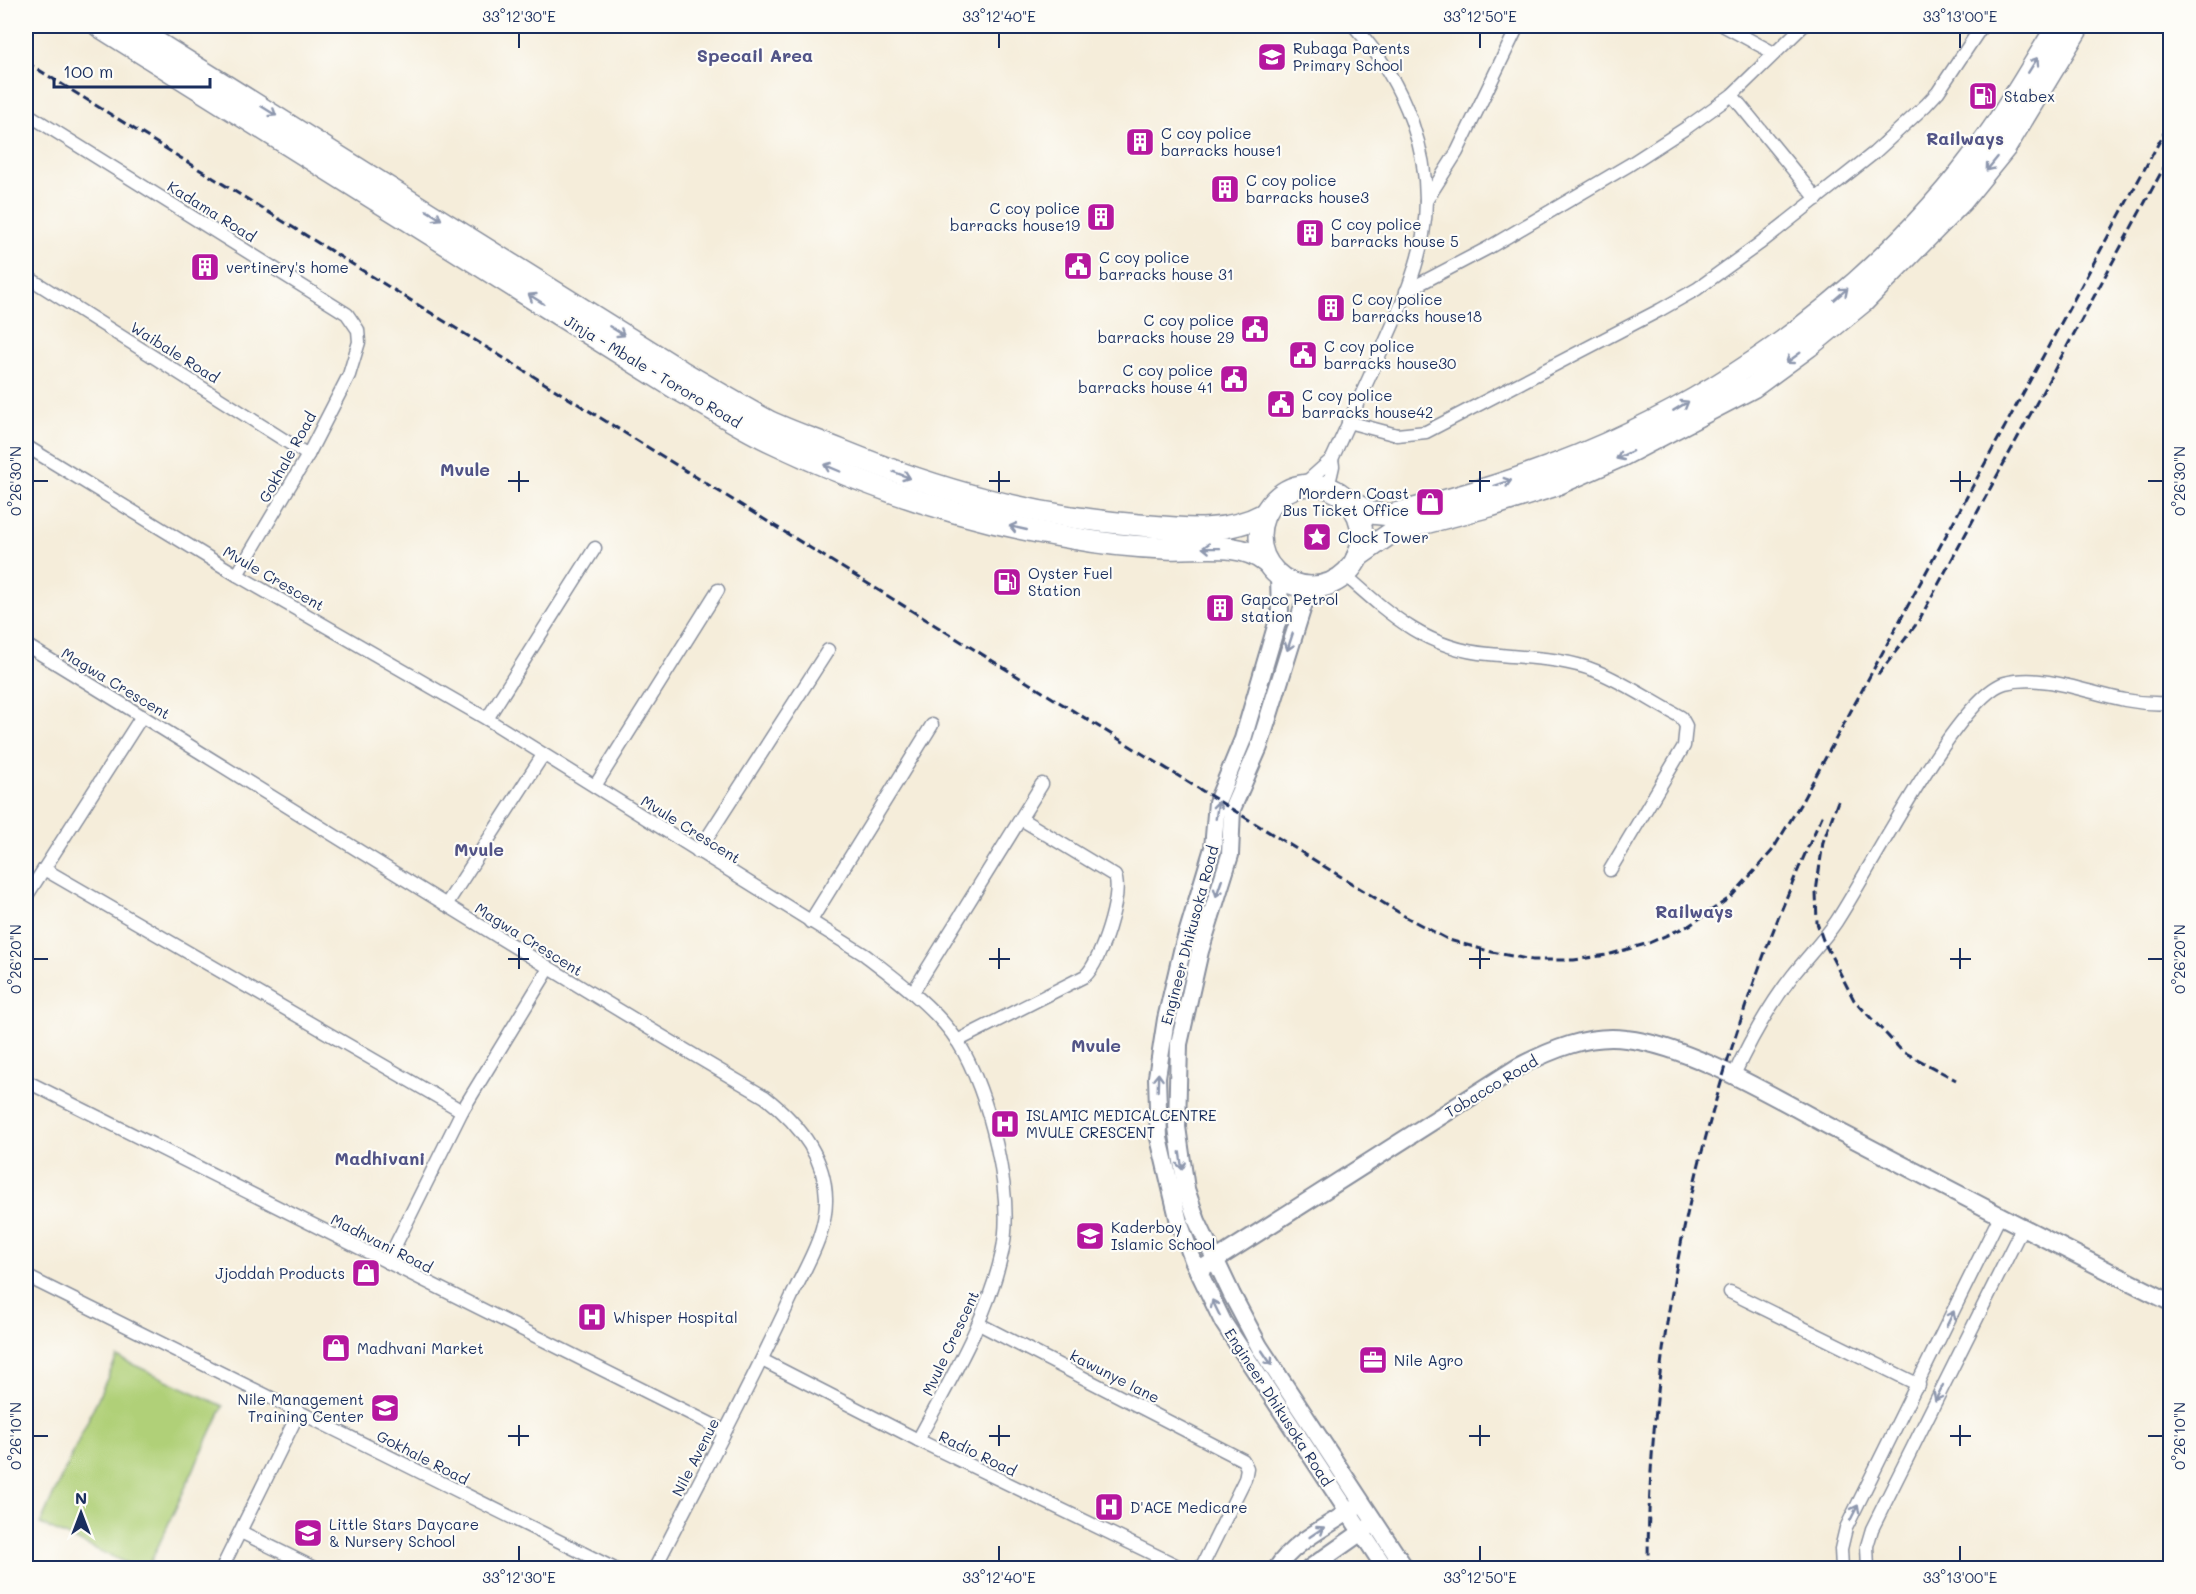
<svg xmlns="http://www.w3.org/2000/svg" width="2196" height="1594" font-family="Mali,sans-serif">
  <rect width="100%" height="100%" fill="#fdfcf7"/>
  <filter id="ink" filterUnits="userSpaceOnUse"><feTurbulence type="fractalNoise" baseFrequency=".0167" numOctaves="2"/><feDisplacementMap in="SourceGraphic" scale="12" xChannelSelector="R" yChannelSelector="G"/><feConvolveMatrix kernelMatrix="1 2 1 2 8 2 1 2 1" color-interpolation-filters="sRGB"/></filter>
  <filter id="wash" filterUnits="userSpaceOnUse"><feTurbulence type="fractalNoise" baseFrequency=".008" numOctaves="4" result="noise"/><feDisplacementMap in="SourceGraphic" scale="24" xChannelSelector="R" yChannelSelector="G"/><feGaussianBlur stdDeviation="1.35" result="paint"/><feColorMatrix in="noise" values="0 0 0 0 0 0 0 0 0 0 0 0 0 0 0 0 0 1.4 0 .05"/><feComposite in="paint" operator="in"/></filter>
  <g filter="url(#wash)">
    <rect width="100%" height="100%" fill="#f5edda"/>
    <!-- green -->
    <path fill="#b0d078" stroke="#66806b" stroke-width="1.5" d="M117,1357L223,1406L148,1568H137L40,1524Z"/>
  </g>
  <g filter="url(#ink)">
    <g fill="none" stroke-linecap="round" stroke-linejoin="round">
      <!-- street casing -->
      <g stroke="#888e9c" stroke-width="15">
        <g id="street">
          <path d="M1724,26L1774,53"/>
          <path d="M1732,95L1817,199"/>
          <path d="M26,113L347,314L358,330L359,342L349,375L308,455L237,575"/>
          <path d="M1426,201L1457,152L1518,26"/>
          <path d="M26,276L308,455"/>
          <path d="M1406,291L1488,248L1629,165L1686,128L1732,95L1803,26"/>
          <path d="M1348,422L1397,435L1426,432L1660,310L1697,289L1759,244L1874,153L1926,105L1938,92L1982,26"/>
          <path d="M26,446L237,575L487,719L865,955C895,978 938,1010 958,1042C989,1092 1015,1196 1002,1253C987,1320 950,1380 918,1440"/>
          <path d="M1332,459C1349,422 1366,384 1383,347C1399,311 1416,274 1423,235C1436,159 1404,81 1354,26"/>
          <path d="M1303,485L1332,459L1333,466L1328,488"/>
          <path d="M1344,574C1389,614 1426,649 1489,654C1525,658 1561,657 1596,671C1625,683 1653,702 1681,717L1686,726L1684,746L1610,870"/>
          <path d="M26,645C272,795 515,951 765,1097C797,1122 825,1156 826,1198C827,1235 805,1267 790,1300C748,1391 700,1479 655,1568"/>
          <path d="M487,719L595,548"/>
          <path d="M595,786L718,590"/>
          <path d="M698,852L828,650"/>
          <path d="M44,869L462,1111"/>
          <path d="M26,897L142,716"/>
          <path d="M446,905L543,755"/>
          <path d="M810,922L932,725"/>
          <path d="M913,992L1042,784"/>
          <path d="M957,1041L1085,976C1100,964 1123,894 1115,876L1021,819"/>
          <path d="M1733,1077C1749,1042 1769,1006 1793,975C1807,957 1823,941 1836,922C1867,876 1958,696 2005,683C2043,673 2088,693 2125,700C2140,703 2155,704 2170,703"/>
          <path d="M26,1081L725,1431"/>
          <path d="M387,1262L462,1111L548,970"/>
          <path d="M26,1276L613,1568"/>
          <path d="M1730,1292L1919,1385"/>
          <path d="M979,1324L1243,1460L1247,1468L1245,1479L1201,1568"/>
          <path d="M762,1360L918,1440L1182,1568"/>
          <path d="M241,1532L314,1568"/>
          <path d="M222,1568L299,1412"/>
          <path d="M1842,1568L1841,1549L1846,1528L2000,1216"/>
          <path d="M1868,1568L1867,1546L1872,1529L2022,1228"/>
        </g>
      </g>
      <!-- secondary casing -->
      <g stroke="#888e9c" stroke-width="20">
        <g id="secondary">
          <path d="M1279,576L1280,613L1243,739L1217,802L1213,848L1182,951L1166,1019L1157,1077L1159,1138L1179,1222L1193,1260L1223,1322L1385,1568"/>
          <path d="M1309,587L1259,747L1232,809L1230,855L1200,951L1179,1044L1177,1127L1186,1189L1197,1221L1232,1295L1259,1346L1405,1568"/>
          <path d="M1198,1271L1518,1067C1551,1050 1588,1034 1626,1039C1692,1046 1779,1100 1838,1131C1949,1189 2059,1247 2170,1302"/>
          <path d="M1277,1568C1295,1540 1328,1527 1355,1507"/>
          <path d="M1310,1568L1370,1526"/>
        </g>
      </g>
      <!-- highway casing -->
      <g stroke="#888e9c" stroke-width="24">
        <g id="highway">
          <path d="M99,26L677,389C708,406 737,425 768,440C863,486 962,520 1066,537C1098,543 1132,547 1165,548C1197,550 1240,540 1266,562"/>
          <path d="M130,26L681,371C710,388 739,405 768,421C791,432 816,440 840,450C941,491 1030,516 1139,525C1181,529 1226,535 1264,514"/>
          <circle cx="1311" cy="536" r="51"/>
          <path d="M1347,500L1371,513L1391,515C1473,494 1554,470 1631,432C1769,366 1898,262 1987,137C2013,102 2034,62 2058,26"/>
          <path d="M1357,557L1394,531L1490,506L1553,486L1621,456L1753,387L1809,346L1864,301L1962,201L2005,148L2079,26"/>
        </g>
      </g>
      <!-- street -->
      <use href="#street" stroke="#fff" stroke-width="12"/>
      <!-- secondary -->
      <use href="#secondary" stroke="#fff" stroke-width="16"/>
      <!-- highway -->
      <use href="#highway" stroke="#fff" stroke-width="21"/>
      <!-- rail -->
      <g stroke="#1b2f5e" stroke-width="3" stroke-dasharray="9 4.5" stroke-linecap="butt">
        <path d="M26,62L1406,917L1449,940L1492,952L1532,960H1574L1607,955L1649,943L1690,925L1731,897L1772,851L1801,803L2170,122"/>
        <path d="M1878,675L1918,622L2170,156"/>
        <path d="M1838,801L1823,842L1816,892L1817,923L1823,940L1854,1000L1902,1051L1956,1080"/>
        <path d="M1648,1568C1648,1308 1714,1048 1824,812"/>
      </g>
    </g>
    <!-- one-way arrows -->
    <defs><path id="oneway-shaft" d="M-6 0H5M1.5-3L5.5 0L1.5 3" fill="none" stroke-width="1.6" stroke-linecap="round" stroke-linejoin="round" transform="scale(1.5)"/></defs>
    <g stroke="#8d97ae">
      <use href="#oneway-shaft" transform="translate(2033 65) rotate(-58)"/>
      <use href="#oneway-shaft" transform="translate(269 111) rotate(32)"/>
      <use href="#oneway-shaft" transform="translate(1992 164) rotate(129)"/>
      <use href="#oneway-shaft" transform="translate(434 215) rotate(32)"/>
      <use href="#oneway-shaft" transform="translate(1841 294) rotate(-41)"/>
      <use href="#oneway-shaft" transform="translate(536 299) rotate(-148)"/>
      <use href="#oneway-shaft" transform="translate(617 331) rotate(32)"/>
      <use href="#oneway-shaft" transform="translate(1793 358) rotate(144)"/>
      <use href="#oneway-shaft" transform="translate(1681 406) rotate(-31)"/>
      <use href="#oneway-shaft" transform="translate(1624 455) rotate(155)"/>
      <use href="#oneway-shaft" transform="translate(832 468) rotate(-157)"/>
      <use href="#oneway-shaft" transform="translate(902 475) rotate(20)"/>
      <use href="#oneway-shaft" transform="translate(1503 483) rotate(-18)"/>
      <use href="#oneway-shaft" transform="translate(1018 528) rotate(-167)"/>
      <use href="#oneway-shaft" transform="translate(1211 548) rotate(-179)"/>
      <use href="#oneway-shaft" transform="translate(1290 642) rotate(108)"/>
      <use href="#oneway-shaft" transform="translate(1217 810) rotate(-82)"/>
      <use href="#oneway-shaft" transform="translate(1219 888) rotate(109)"/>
      <use href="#oneway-shaft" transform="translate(1158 1082) rotate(-88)"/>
      <use href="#oneway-shaft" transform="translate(1181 1161) rotate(82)"/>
      <use href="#oneway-shaft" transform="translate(1216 1308) rotate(-116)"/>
      <use href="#oneway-shaft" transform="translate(1950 1319) rotate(-64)"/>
      <use href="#oneway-shaft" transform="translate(1267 1358) rotate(56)"/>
      <use href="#oneway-shaft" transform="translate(1939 1393) rotate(116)"/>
      <use href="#oneway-shaft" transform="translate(1854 1513) rotate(-63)"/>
      <use href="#oneway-shaft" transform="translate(1317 1532) rotate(-34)"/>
    </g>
  </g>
  <!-- ticks -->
  <path fill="none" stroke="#1b2f5e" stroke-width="2" d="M519,33V48M999,33V48M1480,33V48M1960,33V48M519,471V492M999,471V492M1480,471V492M1960,471V492M33,481H48M508,481H529M989,481H1010M1469,481H1490M1950,481H1971M2148,481H2163M519,948V969M999,948V969M1480,948V969M1960,948V969M33,959H48M508,959H529M989,959H1010M1469,959H1490M1950,959H1971M2148,959H2163M519,1425V1446M999,1425V1446M1480,1425V1446M1960,1425V1446M33,1436H48M508,1436H529M989,1436H1010M1469,1436H1490M1950,1436H1971M2148,1436H2163M519,1546V1561M999,1546V1561M1480,1546V1561M1960,1546V1561"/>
  <!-- icons -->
  <defs>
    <g id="school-square" transform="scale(1.5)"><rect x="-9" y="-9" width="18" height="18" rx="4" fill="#b5179e" stroke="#fdfcf7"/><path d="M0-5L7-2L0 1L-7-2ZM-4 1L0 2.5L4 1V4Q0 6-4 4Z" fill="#fff"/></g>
    <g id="fuel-square" transform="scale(1.5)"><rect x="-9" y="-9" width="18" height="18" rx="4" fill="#b5179e" stroke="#fdfcf7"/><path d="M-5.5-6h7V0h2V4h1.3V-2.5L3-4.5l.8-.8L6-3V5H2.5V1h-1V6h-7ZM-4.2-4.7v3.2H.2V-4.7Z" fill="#fff"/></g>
    <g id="building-square" transform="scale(1.5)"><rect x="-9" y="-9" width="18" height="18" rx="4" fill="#b5179e" stroke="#fdfcf7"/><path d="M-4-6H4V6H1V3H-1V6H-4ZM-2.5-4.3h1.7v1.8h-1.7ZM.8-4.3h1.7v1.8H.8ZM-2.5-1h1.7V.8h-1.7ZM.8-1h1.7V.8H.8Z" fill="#fff"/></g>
    <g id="civic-square" transform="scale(1.5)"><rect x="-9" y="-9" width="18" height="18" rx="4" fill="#b5179e" stroke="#fdfcf7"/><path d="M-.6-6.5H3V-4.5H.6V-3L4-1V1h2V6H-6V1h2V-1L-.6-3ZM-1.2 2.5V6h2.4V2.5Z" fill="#fff"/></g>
    <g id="shop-square" transform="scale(1.5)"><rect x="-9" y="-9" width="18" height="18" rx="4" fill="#b5179e" stroke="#fdfcf7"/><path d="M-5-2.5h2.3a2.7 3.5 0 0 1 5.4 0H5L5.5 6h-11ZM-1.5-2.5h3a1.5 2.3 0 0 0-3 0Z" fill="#fff"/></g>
    <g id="sight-square" transform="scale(1.5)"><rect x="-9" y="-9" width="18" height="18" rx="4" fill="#b5179e" stroke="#fdfcf7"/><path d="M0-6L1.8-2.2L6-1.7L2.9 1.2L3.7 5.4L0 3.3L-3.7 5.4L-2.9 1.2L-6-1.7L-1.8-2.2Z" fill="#fff"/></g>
    <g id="hospital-square" transform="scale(1.5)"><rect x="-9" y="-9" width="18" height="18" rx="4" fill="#b5179e" stroke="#fdfcf7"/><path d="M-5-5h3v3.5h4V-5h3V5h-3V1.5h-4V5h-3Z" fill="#fff"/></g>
    <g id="office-square" transform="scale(1.5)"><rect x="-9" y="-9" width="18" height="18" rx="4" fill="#b5179e" stroke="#fdfcf7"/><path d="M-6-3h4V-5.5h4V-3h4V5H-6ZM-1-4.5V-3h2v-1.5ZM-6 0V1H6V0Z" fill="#fff"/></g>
    <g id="university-square" transform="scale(1.5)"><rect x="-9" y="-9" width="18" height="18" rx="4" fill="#b5179e" stroke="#fdfcf7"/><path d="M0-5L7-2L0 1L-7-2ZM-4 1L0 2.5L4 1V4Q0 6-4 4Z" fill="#fff"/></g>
  </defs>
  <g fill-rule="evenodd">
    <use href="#school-square" x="1272" y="57"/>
    <use href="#fuel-square" x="1983" y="96"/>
    <use href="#building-square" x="1140" y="142"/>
    <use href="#building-square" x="1225" y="189"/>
    <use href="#building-square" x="1101" y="217"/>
    <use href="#building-square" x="1310" y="233"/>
    <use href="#civic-square" x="1078" y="266"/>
    <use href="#building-square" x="205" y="267"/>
    <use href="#building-square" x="1331" y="308"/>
    <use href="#civic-square" x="1255" y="329"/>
    <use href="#civic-square" x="1303" y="355"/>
    <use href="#civic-square" x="1234" y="379"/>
    <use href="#civic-square" x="1281" y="404"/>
    <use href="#shop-square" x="1430" y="502"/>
    <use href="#sight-square" x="1317" y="537"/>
    <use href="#fuel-square" x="1007" y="582"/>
    <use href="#building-square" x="1220" y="608"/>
    <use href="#hospital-square" x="1005" y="1124"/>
    <use href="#school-square" x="1090" y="1236"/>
    <use href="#shop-square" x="366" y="1273"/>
    <use href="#hospital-square" x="592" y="1317"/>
    <use href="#shop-square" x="336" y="1348"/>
    <use href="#office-square" x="1373" y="1360"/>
    <use href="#university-square" x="385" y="1408"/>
    <use href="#hospital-square" x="1109" y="1507"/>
    <use href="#school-square" x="308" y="1533"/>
  </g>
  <g text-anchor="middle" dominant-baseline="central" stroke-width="4.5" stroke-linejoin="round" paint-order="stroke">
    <!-- poi labels -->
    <g font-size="15" fill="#1b2f5e" stroke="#fdfcf7" text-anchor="start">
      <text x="1293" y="48">Rubaga Parents<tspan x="1293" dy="17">Primary School</tspan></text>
      <text x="2004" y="96">Stabex</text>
      <text x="1161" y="133">C coy police<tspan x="1161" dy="17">barracks house1</tspan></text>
      <text x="1246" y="180">C coy police<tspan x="1246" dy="17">barracks house3</tspan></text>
      <text x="1080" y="208" text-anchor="end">C coy police<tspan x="1080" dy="17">barracks house19</tspan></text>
      <text x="1331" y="224">C coy police<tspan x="1331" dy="17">barracks house 5</tspan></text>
      <text x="1099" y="257">C coy police<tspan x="1099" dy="17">barracks house 31</tspan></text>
      <text x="226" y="267">vertinery's home</text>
      <text x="1352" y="299">C coy police<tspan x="1352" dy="17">barracks house18</tspan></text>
      <text x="1234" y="320" text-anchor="end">C coy police<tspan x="1234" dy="17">barracks house 29</tspan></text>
      <text x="1324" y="346">C coy police<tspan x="1324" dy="17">barracks house30</tspan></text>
      <text x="1213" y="370" text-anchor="end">C coy police<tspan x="1213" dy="17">barracks house 41</tspan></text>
      <text x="1302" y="395">C coy police<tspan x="1302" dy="17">barracks house42</tspan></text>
      <text x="1409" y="493" text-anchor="end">Mordern Coast<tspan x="1409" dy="17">Bus Ticket Office</tspan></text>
      <text x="1338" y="537">Clock Tower</text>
      <text x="1028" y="573">Oyster Fuel<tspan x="1028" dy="17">Station</tspan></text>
      <text x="1241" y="599">Gapco Petrol<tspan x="1241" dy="17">station</tspan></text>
      <text x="1026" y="1115">ISLAMIC MEDICALCENTRE<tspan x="1026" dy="17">MVULE CRESCENT</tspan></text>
      <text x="1111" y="1227">Kaderboy<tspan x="1111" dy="17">Islamic School</tspan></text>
      <text x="345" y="1273" text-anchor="end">Jjoddah Products</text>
      <text x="613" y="1317">Whisper Hospital</text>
      <text x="357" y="1348">Madhvani Market</text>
      <text x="1394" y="1360">Nile Agro</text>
      <text x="364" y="1399" text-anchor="end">Nile Management<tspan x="364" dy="17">Training Center</tspan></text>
      <text x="1130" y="1507">D'ACE Medicare</text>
      <text x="329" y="1524">Little Stars Daycare<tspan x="329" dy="17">&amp; Nursery School</tspan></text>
    </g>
    <!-- street labels -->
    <g font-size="15" fill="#1b2f5e" stroke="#fdfcf7">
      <text transform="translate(212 211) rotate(32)">Kadama Road</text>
      <text transform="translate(175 352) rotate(32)">Waibale Road</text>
      <text transform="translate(653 371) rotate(31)">Jinja - Mbale - Tororo Road</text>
      <text transform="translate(287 457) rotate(-61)">Gokhale Road</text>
      <text transform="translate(274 578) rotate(30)">Mvule Crescent</text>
      <text transform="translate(116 683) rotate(31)">Magwa Crescent</text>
      <text transform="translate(691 829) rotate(32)">Mvule Crescent</text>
      <text transform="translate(1189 935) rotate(-75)">Engineer Dhikusoka Road</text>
      <text transform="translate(529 939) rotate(32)">Magwa Crescent</text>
      <text transform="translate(1491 1086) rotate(-31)">Tobacco Road</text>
      <text transform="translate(382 1243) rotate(27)">Madhvani Road</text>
      <text transform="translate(950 1343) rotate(-65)">Mvule Crescent</text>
      <text transform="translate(1115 1376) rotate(27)">kawunye lane</text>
      <text transform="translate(1279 1407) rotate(57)">Engineer Dhikusoka Road</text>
      <text transform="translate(978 1453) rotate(26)">Radio Road</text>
      <text transform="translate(423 1457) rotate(27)">Gokhale Road</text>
      <text transform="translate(695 1457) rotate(-63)">Nile Avenue</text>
    </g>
    <!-- quarter labels -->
    <g font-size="18" font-weight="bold" fill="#525487" stroke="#fdfcf7">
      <text x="755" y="55">Specail Area</text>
      <text x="1965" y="138">Railways</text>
      <text x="465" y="469">Mvule</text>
      <text x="479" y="849">Mvule</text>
      <text x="1694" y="911">Railways</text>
      <text x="1096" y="1045">Mvule</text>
      <text x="380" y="1158">Madhivani</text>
    </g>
  </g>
  <!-- margin -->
  <rect width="2196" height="1594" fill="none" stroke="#fdfcf7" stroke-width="66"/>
  <!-- north arrow -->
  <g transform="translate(81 1513)" stroke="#fdfcf7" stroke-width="4.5" paint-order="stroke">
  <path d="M0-4.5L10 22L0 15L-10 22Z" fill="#1b2f5e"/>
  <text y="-9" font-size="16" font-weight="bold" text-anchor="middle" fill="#1b2f5e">N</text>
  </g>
  <!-- scale -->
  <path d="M54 78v9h156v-9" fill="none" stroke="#1b2f5e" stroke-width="3"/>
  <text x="63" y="78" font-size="18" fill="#1b2f5e" stroke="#fdfcf7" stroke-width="4.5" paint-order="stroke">100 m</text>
  <rect x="33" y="33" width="2130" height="1528" fill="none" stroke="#1b2f5e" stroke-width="2"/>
  <g font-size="15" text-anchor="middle" fill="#1b2f5e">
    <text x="519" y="22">33°12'30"E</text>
    <text x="999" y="22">33°12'40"E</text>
    <text x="1480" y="22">33°12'50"E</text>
    <text x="1960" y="22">33°13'00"E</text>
    <text transform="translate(16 481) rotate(-90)" y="5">0°26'30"N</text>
    <text transform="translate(2180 481) rotate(-90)" y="5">0°26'30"N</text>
    <text transform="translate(16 959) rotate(-90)" y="5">0°26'20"N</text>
    <text transform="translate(2180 959) rotate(-90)" y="5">0°26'20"N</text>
    <text transform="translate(16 1436) rotate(-90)" y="5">0°26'10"N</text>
    <text transform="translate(2180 1436) rotate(-90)" y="5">0°26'10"N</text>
    <text x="519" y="1583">33°12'30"E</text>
    <text x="999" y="1583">33°12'40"E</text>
    <text x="1480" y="1583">33°12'50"E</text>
    <text x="1960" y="1583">33°13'00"E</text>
  </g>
</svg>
